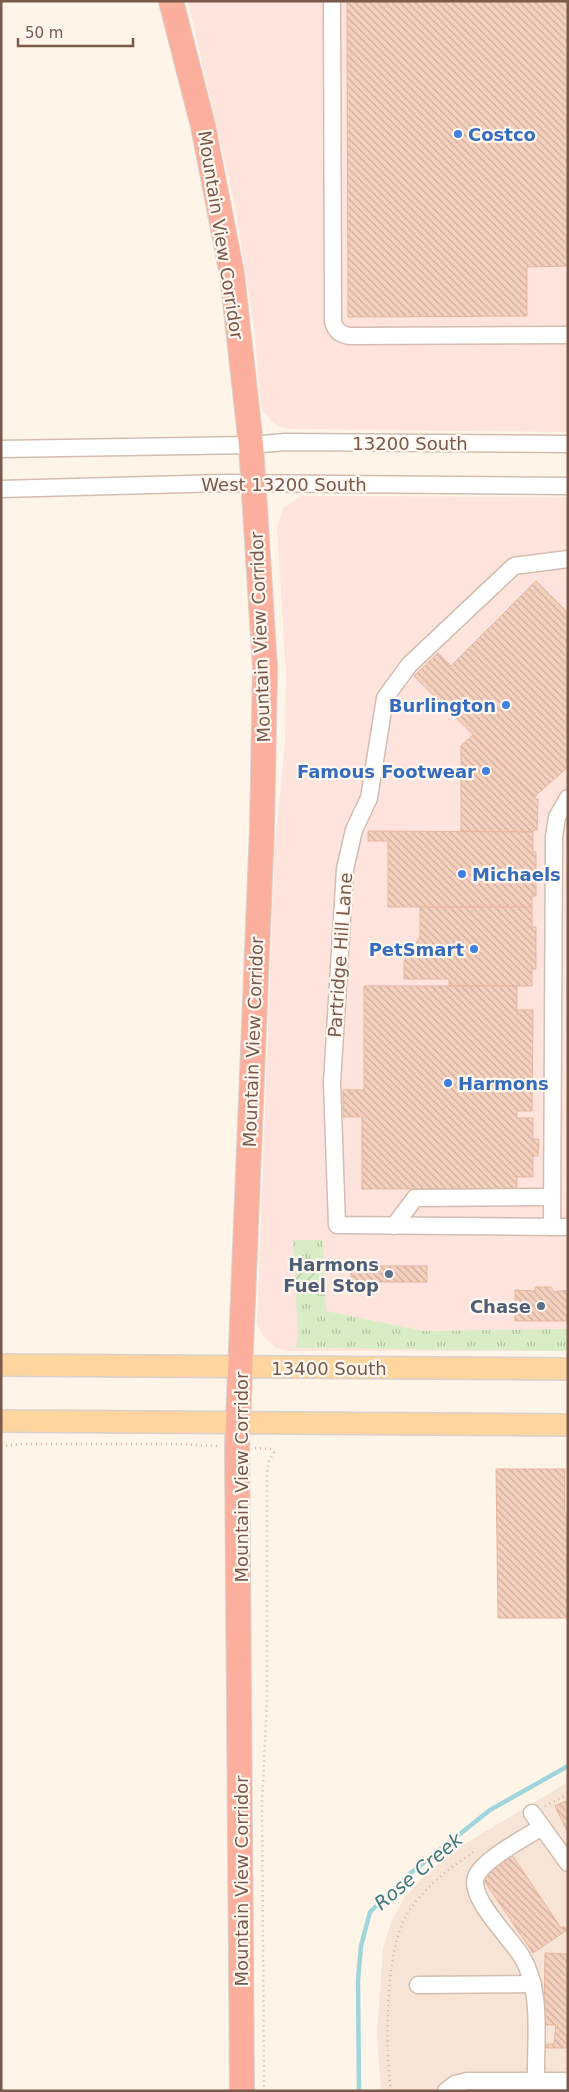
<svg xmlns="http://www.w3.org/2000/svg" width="569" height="2092" font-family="'DejaVu Sans',sans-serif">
  <defs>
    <pattern id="grass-tufts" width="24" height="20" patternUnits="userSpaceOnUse" patternTransform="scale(1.25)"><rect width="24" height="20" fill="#d8edc5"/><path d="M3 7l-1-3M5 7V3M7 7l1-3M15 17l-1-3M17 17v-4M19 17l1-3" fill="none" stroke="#b4c3a2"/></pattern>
    <pattern id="garden-furrows" width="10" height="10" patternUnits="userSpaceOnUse" patternTransform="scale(1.25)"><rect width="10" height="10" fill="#d8edc5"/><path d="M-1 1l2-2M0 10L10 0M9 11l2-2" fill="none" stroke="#b4c3a2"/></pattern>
    <pattern id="building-back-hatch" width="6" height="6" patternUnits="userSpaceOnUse" patternTransform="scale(1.25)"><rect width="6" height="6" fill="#f5d0be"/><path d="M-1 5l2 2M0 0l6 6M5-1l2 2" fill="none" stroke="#cbac9c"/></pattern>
  </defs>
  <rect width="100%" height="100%" fill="#fef4e8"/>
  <!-- residential -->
  <path fill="#f6e5d6" d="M568,1782V2091H381L377,2034L383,1948L392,1920L405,1897L427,1873L463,1845Z"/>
  <!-- commercial -->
  <g fill="#fee4dc">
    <path d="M188,1H568V432L289,429L279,426L270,420L263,411L260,400L255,333L235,207Z"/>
    <path d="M302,496L568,497V1351H288L276,1348L263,1336L257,1324L275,843L285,744L286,672L277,528L283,508Z"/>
  </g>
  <!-- grass -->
  <path fill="url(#grass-tufts)" d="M293,1240H323L326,1311L424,1331L568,1329V1351L296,1348L298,1336Z"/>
  <!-- garden -->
  <rect fill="url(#garden-furrows)" x="295" y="1265" width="22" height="22"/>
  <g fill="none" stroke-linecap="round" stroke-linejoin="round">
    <!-- stream -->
    <path stroke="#a0d6db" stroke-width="4.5" d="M359,2091L358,1980L361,1946L370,1912L407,1876L490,1810L568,1766"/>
  </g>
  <!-- building -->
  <g fill="url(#building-back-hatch)" stroke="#e8b59d">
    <path d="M347,1H568V266L527,267V316L348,317Z"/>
    <path d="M536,581L568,613V767L535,796L414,676L438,653L451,666Z"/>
    <path d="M473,735L535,796V799H538L537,830H533V832L461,831V746Z"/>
    <path d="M368,831L533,832V852H536V896H532V907H388V841H368Z"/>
    <path d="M420,907H532V927H536V969H532V986H449V979H404V961L420,937Z"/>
    <path d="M364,986H517V1010H533L532,1111H517V1118H533V1139H539L538,1156H533V1177H517V1189H362V1117H343V1090H364Z"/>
    <rect x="351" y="1266" width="76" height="16"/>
    <path d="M536,1287H551L554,1292L568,1290V1321H515V1290L534,1291Z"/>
    <path d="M496,1469H565V1513H568V1618H498Z"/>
    <path d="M568,1800V1833L555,1806Z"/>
    <path d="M510,1852L561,1928L564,1926L567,1930L533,1953L479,1873Z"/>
    <path d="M545,1953L568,1954V2048H546V2044H554L556,2025H544Z"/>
  </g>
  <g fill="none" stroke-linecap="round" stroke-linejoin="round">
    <!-- minor casing -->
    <g stroke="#d3bdaf" stroke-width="19">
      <g id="minor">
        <path d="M332,1L333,321C335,330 340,335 350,336L568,335"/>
        <path d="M1,449L251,445L285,442L568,444"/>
        <path d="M1,489L225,483L568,486"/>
        <path d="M568,559L514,566L409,665L385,698L369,798L354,830L345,869L332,1083L337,1225L568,1227"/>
        <path d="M394,1226L415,1198L552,1197"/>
        <path d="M552,1227L554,837L557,817L568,798"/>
        <path d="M532,1813L568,1863"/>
        <path d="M418,1985L533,1984"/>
        <path d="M536,2081C535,2041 543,1992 522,1957C511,1938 468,1898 476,1877C482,1860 526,1837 542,1827"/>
        <path d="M446,2091L455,2084L467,2081H568"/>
      </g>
    </g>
    <!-- major casing -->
    <g stroke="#dad0cc" stroke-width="24">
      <g id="major">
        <path d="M1,1365L568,1369"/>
        <path d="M1,1421L568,1425"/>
      </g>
    </g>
    <!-- highway casing -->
    <g stroke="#dad0cc" stroke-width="26">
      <path id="highway" d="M171,1L203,126L232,274L251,445L265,668L262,828L237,1447L242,2091"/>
    </g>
    <!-- path -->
    <g stroke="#dab3a0" stroke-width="2.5" stroke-dasharray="1 4" stroke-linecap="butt">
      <path d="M1,1446L22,1444H175L217,1446"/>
      <path d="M255,1448L270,1449L274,1452L269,1461L267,1473V1700L262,1803L264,2091"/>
      <path d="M545,1806L568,1794"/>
      <path d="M391,2091C385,2049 385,1952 406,1916C421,1890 450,1867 475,1851"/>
    </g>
    <!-- minor -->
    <use href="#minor" stroke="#fff" stroke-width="16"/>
    <!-- major -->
    <use href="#major" stroke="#ffd59e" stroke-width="21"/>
    <!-- highway -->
    <use href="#highway" stroke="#fbaf9c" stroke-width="24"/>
  </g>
  <!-- markers -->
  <g fill="#3f7fe0" stroke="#fff8f0" stroke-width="2">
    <circle cx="458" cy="134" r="5"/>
    <circle cx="506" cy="705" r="5"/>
    <circle cx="486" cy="771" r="5"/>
    <circle cx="462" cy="874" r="5"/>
    <circle cx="474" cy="949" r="5"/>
    <circle cx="448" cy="1083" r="5"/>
  </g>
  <g fill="#5c6f8a" stroke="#fff8f0" stroke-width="2">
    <circle cx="389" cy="1274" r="5"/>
    <circle cx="541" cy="1306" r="5"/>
  </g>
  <g text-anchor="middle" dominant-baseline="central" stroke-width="4.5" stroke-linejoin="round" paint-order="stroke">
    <!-- shop labels -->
    <g font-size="18" font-weight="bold" fill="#366cbe" stroke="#fff8f0" text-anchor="start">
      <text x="468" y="134">Costco</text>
      <text x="496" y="705" text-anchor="end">Burlington</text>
      <text x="476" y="771" text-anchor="end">Famous Footwear</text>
      <text x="472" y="874">Michaels</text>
      <text x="464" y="949" text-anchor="end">PetSmart</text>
      <text x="458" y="1083">Harmons</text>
    </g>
    <!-- street labels -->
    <g font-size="18" fill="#7a584a" stroke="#fff8f0">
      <text transform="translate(221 235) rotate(81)">Mountain View Corridor</text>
      <text x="410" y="443">13200 South</text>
      <text x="284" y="484">West 13200 South</text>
      <text transform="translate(260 637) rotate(-92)">Mountain View Corridor</text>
      <text transform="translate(340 955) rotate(-86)">Partridge Hill Lane</text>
      <text transform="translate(253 1042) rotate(-88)">Mountain View Corridor</text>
      <text x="329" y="1368">13400 South</text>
      <text transform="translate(241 1477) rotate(-90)">Mountain View Corridor</text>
      <text transform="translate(241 1881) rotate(-90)">Mountain View Corridor</text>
    </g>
    <!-- service labels -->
    <g font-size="18" font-weight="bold" fill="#4e5e75" stroke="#fff8f0" text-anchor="end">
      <text x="379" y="1264">Harmons<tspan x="379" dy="21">Fuel Stop</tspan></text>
      <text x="531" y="1306">Chase</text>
    </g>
    <!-- water labels -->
    <g font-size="19" font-style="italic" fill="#3c7880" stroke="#fff8f0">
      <text transform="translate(418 1871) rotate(-40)">Rose Creek</text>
    </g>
  </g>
  <!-- border -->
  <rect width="569" height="2092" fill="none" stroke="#7a584a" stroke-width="5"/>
  <!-- scale -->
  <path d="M18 38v8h115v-8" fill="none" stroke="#7a584a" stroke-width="2.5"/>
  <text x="25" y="38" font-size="15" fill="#7a584a" stroke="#fff8f0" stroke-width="4" paint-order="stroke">50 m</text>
</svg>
